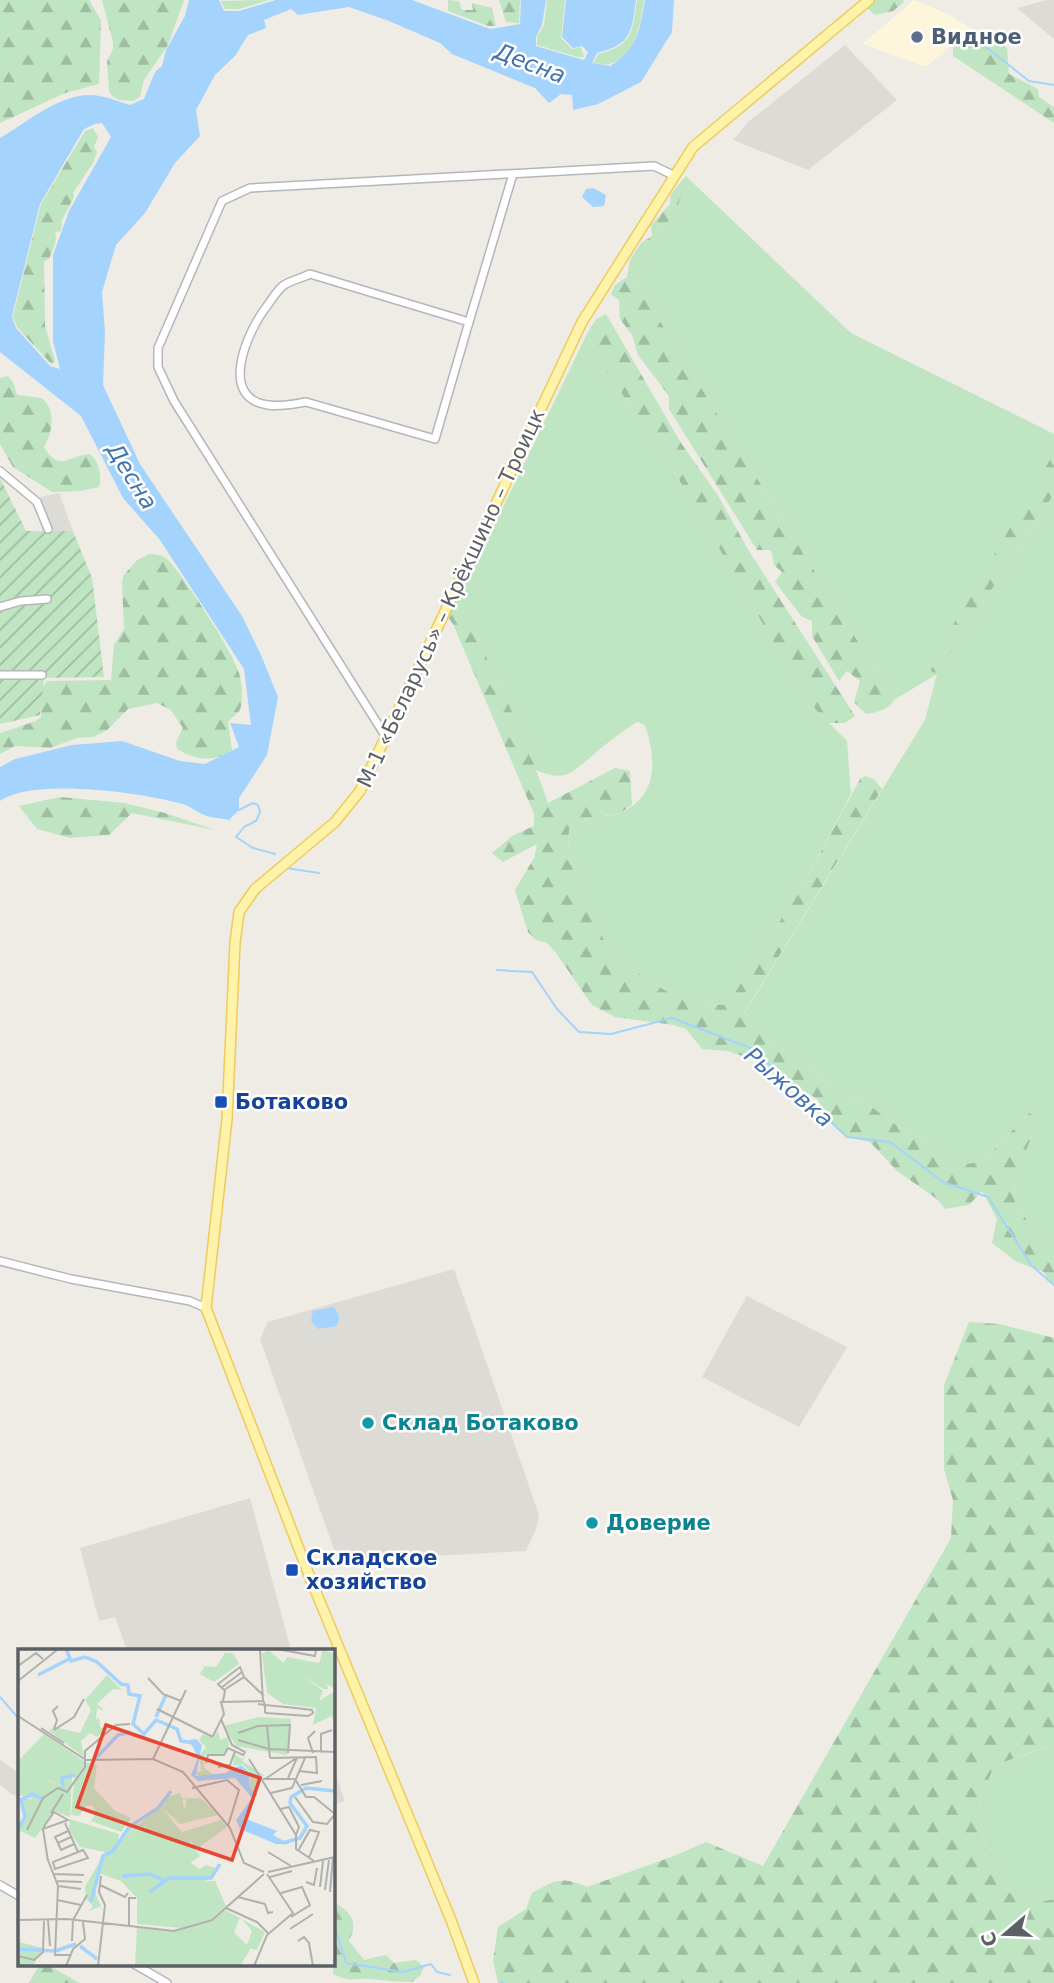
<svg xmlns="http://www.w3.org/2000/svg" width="1054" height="1983" font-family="'DejaVu Sans',sans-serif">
  <defs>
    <pattern id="forest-firs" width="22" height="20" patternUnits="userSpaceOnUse" patternTransform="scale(1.75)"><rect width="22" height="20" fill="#c0e5c2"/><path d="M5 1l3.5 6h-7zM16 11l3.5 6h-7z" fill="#9fbda1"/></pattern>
    <pattern id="garden-furrows" width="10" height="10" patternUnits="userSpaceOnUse" patternTransform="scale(1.75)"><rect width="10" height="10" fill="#c0e5c2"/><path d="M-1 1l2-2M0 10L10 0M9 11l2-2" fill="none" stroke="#9fbda1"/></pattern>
  </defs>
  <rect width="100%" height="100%" fill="#eeece4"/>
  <!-- commercial -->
  <path fill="#fdf6da" d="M914,0L950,15L971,29L926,67L862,44Z"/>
  <!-- industrial -->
  <g fill="#dddbd6">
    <path d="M1047,0H1054V39L1017,8Z"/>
    <path d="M845,45L897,100L808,170L733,140L748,122Z"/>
    <path d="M59,493L73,531L54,532L40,497Z"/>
    <path d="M454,1269L539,1515L536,1529L526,1551L338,1561L260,1339L268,1322Z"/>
    <path d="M747,1296L847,1347L799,1427L702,1377Z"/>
    <path d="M250,1498L291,1650H127L115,1617L99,1621L80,1548Z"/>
    <path d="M0,1760L19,1773V1796L11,1794L0,1785Z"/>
    <path d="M333,1768L345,1801L333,1805H332Z"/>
  </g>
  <!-- grass -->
  <g fill="#c0e5c2">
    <path d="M269,0L239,9H225L221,1Z"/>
    <path d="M547,0H565L561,38L572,49L581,47L584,57H578L537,45V37L544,25Z"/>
    <path d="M637,0H644C641,22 635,57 610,64C606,66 598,63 593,63L598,54C633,45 632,33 637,0Z"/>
    <path d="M691,181L851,333L1054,434V453L937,673L1054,494V1248L1047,1245L1015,1205L1014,1176L1037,1126L1029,1113L983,1161L967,1164L891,1122L861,1098L851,1103L840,1098L800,1054L776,1047L748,1024L744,1014L925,720L937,674L894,700L637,284L627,277L630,260L646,255L659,228L673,218L681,197Z"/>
    <path d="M587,334L606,371L656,443L712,533L731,572L753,606L776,648L816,710L847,741L851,794L804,883L731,999L725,1005L699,1003L674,996L619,961L594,925L568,851L569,829C575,826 582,821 589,819C599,815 612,817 622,812C659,795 656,758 645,725L637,722L629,727C617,735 606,744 594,754C573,772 565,783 536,770L526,742L459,598Z"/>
    <path d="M1050,1746L1054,1747V1899L1036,1903L1007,1892L986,1858L979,1800L995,1765Z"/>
  </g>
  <!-- forest -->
  <g fill="url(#forest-firs)">
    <path d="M0,0H89L101,20L99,84L65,93L0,123Z"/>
    <path d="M102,0H184L168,45L144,80L140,96L134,101L119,100L113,97L109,91L107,61L113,49V42Z"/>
    <path d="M448,0L459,1L462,10H473L472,3L492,8L496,26H488L448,11Z"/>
    <path d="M499,0H520L519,23L506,22Z"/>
    <path d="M874,0H903L904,2L893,11L875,15L866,7Z"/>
    <path d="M976,30L1007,48L1009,74L1038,89L1039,97L1054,107V123L953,56V48Z"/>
    <path d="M93,128L98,137L94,147L97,152L93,163L73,193L74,197L62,220L61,231L55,232C58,242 52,250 49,259L44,261L45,326L55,361L52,365L17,327L13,316L41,204L85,131Z"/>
    <path d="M686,176L691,181L681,197L673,218L659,228L646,255L630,260L641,243L652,236L651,225L670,204L671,194Z"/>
    <path d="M627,277L637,284L894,700C889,710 877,712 866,714L854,702L860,681L847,671L839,681L812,636V621L802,617L775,582L782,572L774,565L771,550H757L669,409V396L638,355L632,335L620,319L619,300L611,294L615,285Z"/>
    <path d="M606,314L681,443L717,494L749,551L855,716L845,723H829L816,710L776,648L753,606L731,572L712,533L656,443L606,371L587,334L596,319Z"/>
    <path d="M8,376L13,382L17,395L42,398C56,410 53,432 44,447C59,473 69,455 90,454C99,461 102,475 99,487L81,491L52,492L13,467L0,444V378Z"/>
    <path d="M1054,453V494L937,673L932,672L929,666Z"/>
    <path d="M150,554C156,554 161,555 166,558C179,568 236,657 239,673C242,682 243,697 241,706C240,714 232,716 228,722L232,750C214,763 195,760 177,749L176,742L183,728L171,710L157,703L128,709L107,730L93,737L77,738L50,748L15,746L0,754V733L36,721L41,717V691L47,681L111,680L114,645L124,629L122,584L123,576L137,560Z"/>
    <path d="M459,598L526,742L548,803L615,768L630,771L632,805L620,813L587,819L569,829L568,851L594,925L619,961L674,996L699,1003L725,1005L731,999L804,883L860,779L865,776L874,779L882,789L744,1013L748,1024L776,1047L800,1054L840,1098L851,1103L861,1098L891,1122L967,1164L983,1161L1029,1113L1038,1117L1037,1126L1014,1176L1015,1205L1047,1245L1054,1248V1284L1048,1282L1044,1272L1017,1262L992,1243L997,1219L982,1191L969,1205L945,1209L937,1199L897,1171L870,1142L847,1137L832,1122L817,1099L752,1059L727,1051L702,1049L686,1029L674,1025L615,1017L592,1005L556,953L547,943L536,940L528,932L515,890L534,858L537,844L503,862L492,853L512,836L534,826V814L453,624L447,616L449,609Z"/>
    <path d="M60,797L125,803L165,813L215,830L132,813L109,835L70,838L37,829L19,806Z"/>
    <path d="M969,1322L999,1324L1054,1338V1747L1049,1746L995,1765L979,1800L986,1858L1007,1892L1036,1903L1054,1899V1983H498L493,1960L498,1927L526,1909L532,1893C557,1880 560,1876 587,1887L674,1856L706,1842L763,1866L951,1538L953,1500L944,1469V1385Z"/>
    <path d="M333,1901C351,1913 359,1920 349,1941L364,1960L386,1955L394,1963L416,1960L424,1967L420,1976L412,1982C398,1982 385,1980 372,1979C353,1978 353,1983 333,1974Z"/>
    <path d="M40,1964H46L80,1983H29Z"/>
  </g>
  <!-- garden -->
  <path fill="url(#garden-furrows)" d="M0,478L26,531H73L92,578L104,677L44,678L40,715L0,724Z"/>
  <!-- water -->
  <g fill="#a4d3fd" fill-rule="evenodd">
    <path d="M189,0H219L224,11H239L276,0H412L490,29L520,24L521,0H546L542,25L536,37V46L584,60L588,52L582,46L573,48L562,37L566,0H636C631,33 632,44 597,53L592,63L610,66C637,50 640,29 645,0H674L672,32L641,82L598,104L573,110L572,95L561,94L549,103L535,88L452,54L440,43L389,21L349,7L298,15L291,9L264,20L266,28L248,35L235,56L215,75L196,110L200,136L175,163L145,213L116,245L102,292L105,332L103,385L140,464L242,616L261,655L278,697L267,755L239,798V810L229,820C220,818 210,818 202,814C195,811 190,806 183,804C143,793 34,777 0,801V767L15,759L72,745L122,741L180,761L205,764L239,747L230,723L251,725L244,669L160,540L123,498L81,416L0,352V138C29,121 68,86 104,97C113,99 122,103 130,105L144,99L155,72L162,66L166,50L185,16ZM102,123L111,137L69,211L53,255V341L60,369L50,366L16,328L12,316L40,204L84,129L95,124Z"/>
    <path d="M593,188L606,195L604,206L593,207L582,197L586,189Z"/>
    <path d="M333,1307C339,1313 341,1318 336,1326L318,1329L311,1321L313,1311Z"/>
  </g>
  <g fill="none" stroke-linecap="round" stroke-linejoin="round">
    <!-- stream -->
    <g stroke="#a4d3fd" stroke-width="2">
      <path d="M972,36L1029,81L1054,85"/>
      <path d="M239,810L253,803L258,805L260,812L256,821L244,827L236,837L253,848L275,854"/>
      <path d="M286,868L319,873"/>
      <path d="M497,970L532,972L557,1009L579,1032L611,1034L672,1018L753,1049L847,1137L890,1142L943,1182L988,1197L1032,1266L1054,1285"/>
      <path d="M0,1697L19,1719"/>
      <path d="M332,1918L346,1963L403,1972L431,1964L437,1972L450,1975"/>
      <path d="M501,1982L504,1983"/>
    </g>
    <!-- minor casing -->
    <g stroke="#b4b6bb" stroke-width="10">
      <g id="minor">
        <path d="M310,274L469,322L435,439L306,402C294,404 281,407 268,405C217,398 248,330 267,306C272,299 278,289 284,285C292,280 302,278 310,274Z"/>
        <path d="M469,322L513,174"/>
        <path d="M0,471L37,502L48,529"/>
        <path d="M0,607L21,601L47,599"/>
        <path d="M0,675H42"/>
        <path d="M386,737L174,401L158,367V348L222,201L250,188L654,166L675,176"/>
        <path d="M0,1261L71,1279L190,1301L206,1308"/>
        <path d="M0,1885L19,1896"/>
        <path d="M134,1964L167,1983"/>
      </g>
    </g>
    <!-- major casing -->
    <g stroke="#efcb5c" stroke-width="12">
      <path id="major" d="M474,1983L451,1920L309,1575L206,1308L227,1119L235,943L239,912L255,889L335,822L360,791L582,322L693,147L869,0"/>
    </g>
    <!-- minor -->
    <use href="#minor" stroke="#fff" stroke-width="7"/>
    <!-- major -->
    <use href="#major" stroke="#fef3a9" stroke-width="9"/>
  </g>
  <!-- markers -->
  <circle fill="#5c6f8a" stroke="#fff" stroke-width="2.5" cx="917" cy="37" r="7"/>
  <g fill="#1a4fb4" stroke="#fff" stroke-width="2.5">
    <rect x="214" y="1095" width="14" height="14" rx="3.5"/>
    <rect x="285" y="1563" width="14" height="14" rx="3.5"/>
  </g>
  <g fill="#0f9aa8" stroke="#fff" stroke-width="2.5">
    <circle cx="368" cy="1423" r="7"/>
    <circle cx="592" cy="1523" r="7"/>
  </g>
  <g text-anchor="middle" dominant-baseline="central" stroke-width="5" stroke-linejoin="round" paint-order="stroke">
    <!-- service labels -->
    <g font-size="21" font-weight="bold" fill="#4e5e75" stroke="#fff" text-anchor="start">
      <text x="931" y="37">Видное</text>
    </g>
    <!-- street labels -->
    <g font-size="21" fill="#5c5f64" stroke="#fff">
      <text transform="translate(451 598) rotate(-65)">М-1 «Беларусь» – Крёкшино – Троицк</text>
    </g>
    <!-- transit labels -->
    <g font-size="21" font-weight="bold" fill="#164399" stroke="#fff" text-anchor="start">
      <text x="235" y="1102">Ботаково</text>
      <text x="306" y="1558">Складское<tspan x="306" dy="24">хозяйство</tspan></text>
    </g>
    <!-- culture labels -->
    <g font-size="21" font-weight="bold" fill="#0d838f" stroke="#fff" text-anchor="start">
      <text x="382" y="1423">Склад Ботаково</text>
      <text x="606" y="1523">Доверие</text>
    </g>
    <!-- water labels -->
    <g font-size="23" font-style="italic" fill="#4273af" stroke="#fff">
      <text transform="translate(530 63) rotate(21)">Десна</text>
      <text transform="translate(132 476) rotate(58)">Десна</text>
      <text transform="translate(789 1087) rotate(41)">Рыжовка</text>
    </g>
  </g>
  <!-- overview -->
  <g transform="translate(18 1649)">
    <rect width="317" height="317" fill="#eeece4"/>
    <path d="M183,149L200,166L162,175L144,158L151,151L161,150L168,160V150ZM142,160L164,183L203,171L209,178L179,200L167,186L182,207L163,221L136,197L128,202L110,189L117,177L128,179L125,173Z" fill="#c0e5c2"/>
    <path d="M250,1L266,14L269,8L301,14L305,1L317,5V40L309,35L310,40H305L284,26L305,42L301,52L317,42V72L313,67L295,76L298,59L265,55L249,44L244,5ZM207,4H215L221,15L196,33L182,25L187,17L198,18ZM89,26L104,41L95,40L79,55L87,62L79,59L78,71L81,69L82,78L88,80L79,88L72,84L63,92L66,108L31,82L35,78L62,84L73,61L67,51ZM200,82L202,91L210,88L211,96L205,105L185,107L186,119L195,125L181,129L178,124L183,122L182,106L188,98L181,91L185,85L195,89ZM26,85L67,113L79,116L76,139L97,162L113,169L103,183L73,172L78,164L75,157H68L61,167L53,166L57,125L42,136L32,131L18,150L0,146V112ZM216,105L224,110L228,106L224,112L246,126L239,136V148L231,137L232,123L224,115L215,117ZM162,144L164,149H183L165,150V157L161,150L146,155L145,159L158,176L142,160L126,173L127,180L117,177L110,189L128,202L136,197L163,221L171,213L182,220L188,216L198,219L196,228L187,232H197L208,257L193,270L163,279L119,275V249L103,232L80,224L76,241L83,257L71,262L75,257L68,250L67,238L87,203L62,198L51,181L52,170L101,185L99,196L109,180L123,174L148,148ZM207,261L247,283L239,301L233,299L222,317H117L119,277L151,282L193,272ZM222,268L234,282L229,296L216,283ZM1,293L25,299L15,317H0Z" fill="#c0e5c2" fill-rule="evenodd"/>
    <path d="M241,68L273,70L269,106L218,97L206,77ZM54,126L52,168L36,162L17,189L0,181L9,169L4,149L14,150L32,132L42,136Z" fill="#c0e5c2"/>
    <path d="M178,90L184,96L178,127L207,124L223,116L231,123V137L238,147L226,169L259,182L255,186L271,195H258L222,180L218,171L234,149L217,129L180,132L173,126L180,108L171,91Z" fill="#a4d3fd"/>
    <path fill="none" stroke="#a4d3fd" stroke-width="3.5" d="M48,0L53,12L67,8L79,13L103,35L110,36L111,45L122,47L115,75L126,85L138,71L159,80L163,92L175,94M20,26L51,10M138,68L148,46M77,110L100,86L112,83M45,139L44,129L57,126M0,180L7,168L3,151L14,145L23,149M265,194L282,189L289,177L272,154L273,148L288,139L317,142M104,227L131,225L146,231M132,243L151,229H193L202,215M73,253L85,207L95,202L111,178L140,159L153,142M62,297L79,310M0,300L36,302M37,302L58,295"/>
    <path fill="none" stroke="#b0b0ad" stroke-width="2" d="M259,0L297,7L298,0M0,17L18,4L25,10M226,28L246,47M130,29L145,45L163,52M0,32L39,1M203,39L224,23M205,52L207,42L200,35L222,18L226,28L206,41M240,55L247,56L278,59L294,61L295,64L290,67L248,64L247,63V56L246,53L245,52M139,60L195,88M0,67L68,111L135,110L165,123L212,179L226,214L246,223M249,76L252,109M23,79L46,94M36,80L39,71L35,62L40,57M36,81L56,68L66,50M220,84L240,77L272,76L270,104M195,87L206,65L203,53L245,52L242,0M220,91L251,100L317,103M295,104L290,89L297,82M303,104V85L314,81M252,109L298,108L299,124L281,122M135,110L168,41M231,110L278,186V200L296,212M188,114L190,106H206L210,99L225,106L227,103L214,96L203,70M200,118L212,116L217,102M270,129L279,109M245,130H277L288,148H296L317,165M247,130L277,110M283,136L304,132M174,139L209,131L221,141L210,177M253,144L274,139L287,109M277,148L295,173L309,175L317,165M263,160L271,158L281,178L278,186M36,163L50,171L25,180L27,176ZM33,164L45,145M47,174L60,203M25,180L30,212M9,181L25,149L40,139L49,143L67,118V102L98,76L112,75M50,182L37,188L40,194L53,188M40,194L43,201L56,195M65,201L70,209L37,220L35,213ZM280,202L292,181L301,183L291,209M250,203L273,217M30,211L40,237L37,306H52M250,223L317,208M36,225L66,226M252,228L274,222M38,232L64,233M288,233L296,236L299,219M82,236L107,248L110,244M40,237L63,240M302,238L305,212M307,241L311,211M312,243L315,208M263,244L284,238L292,256L273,268M220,248L247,255L250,264L255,263M39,251L63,256M208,259L239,273L250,284M0,271L49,270L156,282L194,271L246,225M30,271L32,297M111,276V249H118M272,280L295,265M54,292L55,271L69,246M280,292L286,288L291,294L295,317M0,307L16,311L25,303L26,272M48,317L55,300L67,290L65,273M80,317L87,256L81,243L83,227M236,317L249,286L275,264L249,225"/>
    <path fill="#e64632" fill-opacity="0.15" stroke="#e64632" stroke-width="3.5" d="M88,76L242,129L214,211L59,158Z"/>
    <rect width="317" height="317" fill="none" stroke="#5c5f64" stroke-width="3.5"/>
  </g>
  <!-- north arrow -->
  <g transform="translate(1005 1934) rotate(251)" stroke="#ffffff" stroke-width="5" paint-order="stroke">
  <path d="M0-5L12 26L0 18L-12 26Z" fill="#5c5f64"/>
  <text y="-10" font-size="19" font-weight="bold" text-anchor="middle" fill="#5c5f64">С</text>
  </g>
</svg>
